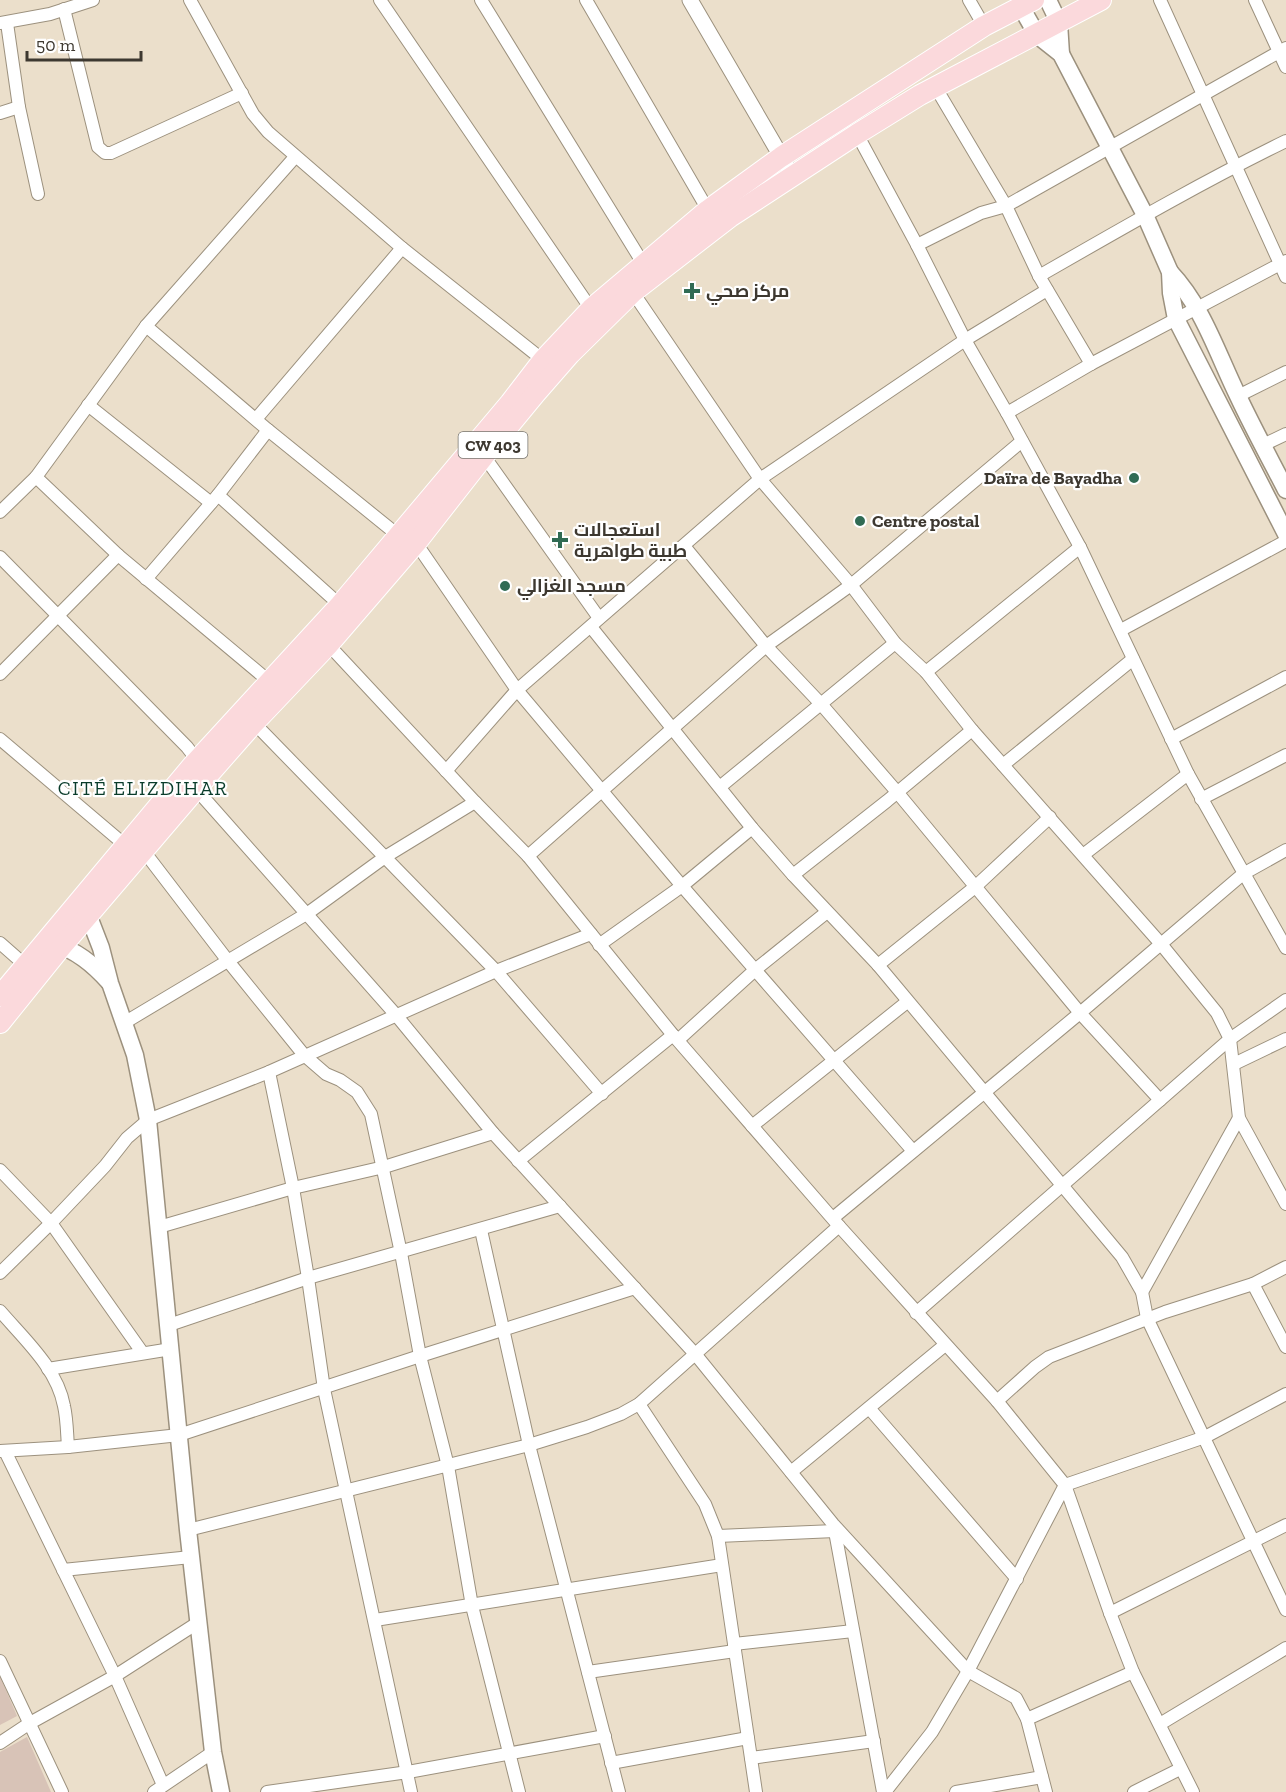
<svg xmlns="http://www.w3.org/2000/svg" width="1286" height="1792" font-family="'Zilla Slab',Cairo,serif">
  <rect width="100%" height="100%" fill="#ebdfcb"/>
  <!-- building -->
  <g fill="#d8c3b7">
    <path d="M0,1676L17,1716L0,1725Z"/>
    <path d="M27,1737L51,1792H0V1752Z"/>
  </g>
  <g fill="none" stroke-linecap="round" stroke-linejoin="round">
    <!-- minor casing -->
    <g stroke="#9c917e" stroke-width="14">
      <g id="minor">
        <path d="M190,0L253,114L268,132L402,248L543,360"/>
        <path d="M380,0L591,309"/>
        <path d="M481,0L644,265"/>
        <path d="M586,0L708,210"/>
        <path d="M969,0L984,26"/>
        <path d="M1160,0L1286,277"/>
        <path d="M1255,0L1286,67"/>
        <path d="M64,9L98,147L105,153H111L242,93"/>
        <path d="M0,23L50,14L93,0"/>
        <path d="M7,23L19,107L38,194"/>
        <path d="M936,88L1006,206L1039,276L1091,364"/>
        <path d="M0,113L19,107"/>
        <path d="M857,134L917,245L965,340L1007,413L1080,547L1188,774L1286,948"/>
        <path d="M917,245L981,213L1006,206L1286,48"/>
        <path d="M1039,276C1121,229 1202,182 1286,141"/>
        <path d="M630,288L760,479L851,585L895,643L926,672L972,730L1161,944L1217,1013L1230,1039L1239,1118L1286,1204"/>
        <path d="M146,326L268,430L399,536"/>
        <path d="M1238,396L1286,372"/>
        <path d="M88,405L211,503"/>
        <path d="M1007,413L1091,364L1286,261"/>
        <path d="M256,419L402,248"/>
        <path d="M1263,445L1286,434"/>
        <path d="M484,456L599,618"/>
        <path d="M36,477L118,555L270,682"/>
        <path d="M218,495L340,605"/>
        <path d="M0,512L36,477L146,326L295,157"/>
        <path d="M416,543L517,690L682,886L913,1151"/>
        <path d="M684,546L766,646L821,704L897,792L1080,1013L1160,1100"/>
        <path d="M0,557L187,747L197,760"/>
        <path d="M146,579L218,495L268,430"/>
        <path d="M591,627L752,828L793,875L878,965L1122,1257L1142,1292L1147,1318L1286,1610"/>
        <path d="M1121,630L1286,541"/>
        <path d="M325,641L475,802L528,856L673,1035L839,1226L997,1401L1065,1485L1110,1613L1133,1672L1193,1792"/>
        <path d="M926,672L1080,547"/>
        <path d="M0,674L118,555"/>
        <path d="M254,723L496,971L602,1094"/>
        <path d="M0,739L125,845"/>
        <path d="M1171,739L1286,677"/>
        <path d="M1003,765L1133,659"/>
        <path d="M446,771L517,690L760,479L965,340L1047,290"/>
        <path d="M721,786L895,643"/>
        <path d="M196,789L396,1015L493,1133L696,1355L833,1524L968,1671L1016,1698L1027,1719L1046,1792"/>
        <path d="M1201,799L1286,755"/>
        <path d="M143,850L228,961L304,1055L326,1074L340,1080L357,1092L371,1114L401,1253L420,1356L448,1466L472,1606L519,1792"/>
        <path d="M1083,855L1188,774"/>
        <path d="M528,856L766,646L851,585L1022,441"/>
        <path d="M793,875L887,801L972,730"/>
        <path d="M0,943L25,965"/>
        <path d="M599,945L682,886L752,828"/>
        <path d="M878,965L975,887L1050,817"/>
        <path d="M124,1023L308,913L385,857L475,802"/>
        <path d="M678,1040L755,970L827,912"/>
        <path d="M1234,1064L1286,1039"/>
        <path d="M269,1072L293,1188L308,1278L324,1389L411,1792"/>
        <path d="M752,1126L907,1002"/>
        <path d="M518,1161L673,1035"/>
        <path d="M0,1170L51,1223L142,1352"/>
        <path d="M833,1218L1080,1013L1243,874L1286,850"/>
        <path d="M159,1227L293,1188L384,1167L493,1133"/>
        <path d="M481,1230L529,1445L619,1792"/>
        <path d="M0,1273L51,1223L105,1166L127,1138L148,1120L269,1072L496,971L591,934"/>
        <path d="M1253,1284L1286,1347"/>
        <path d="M1142,1292L1239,1118"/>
        <path d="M0,1311C24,1339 57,1368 64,1406C67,1419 67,1434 68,1447"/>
        <path d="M916,1313L1230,1039L1286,1000"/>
        <path d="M169,1325L308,1278L560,1206"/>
        <path d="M48,1369L171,1349"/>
        <path d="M997,1401L1035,1367L1049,1357L1165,1312L1253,1284L1286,1267"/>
        <path d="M639,1404L705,1504L718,1536L756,1792"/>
        <path d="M869,1408L1017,1579"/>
        <path d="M0,1451L68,1447L179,1435L420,1356L635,1288"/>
        <path d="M5,1451L115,1676L163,1785"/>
        <path d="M791,1472L945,1345"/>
        <path d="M834,1526L883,1792"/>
        <path d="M188,1530L529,1445L587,1427L621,1414L639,1404L839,1226"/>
        <path d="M718,1536L835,1531"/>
        <path d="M63,1570L191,1557"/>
        <path d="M1110,1613L1286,1525"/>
        <path d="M375,1620L722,1565"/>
        <path d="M734,1644L853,1631"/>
        <path d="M0,1661L62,1792"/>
        <path d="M588,1672L735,1651"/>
        <path d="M1027,1719L1133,1672"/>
        <path d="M1160,1724L1286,1648"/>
        <path d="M0,1743L30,1723L115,1676L199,1622"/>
        <path d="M751,1758L874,1741"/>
        <path d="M611,1763L748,1738"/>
        <path d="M154,1792L213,1752"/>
        <path d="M267,1792L408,1772L605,1736"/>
        <path d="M885,1792L932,1732L968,1671L1065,1485L1205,1437L1286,1394"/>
        <path d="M956,1792L1042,1777"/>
        <path d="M1134,1792L1180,1769"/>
      </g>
    </g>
    <!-- tertiary casing -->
    <g stroke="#9c917e" stroke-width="17">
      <path id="tertiary" d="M690,0L792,175"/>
    </g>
    <!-- secondary casing -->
    <g stroke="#9c917e" stroke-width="19">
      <g id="secondary">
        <path d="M1048,0L1059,23L1061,54"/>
        <path d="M1021,7L1037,35L1061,54L1145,215L1170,272L1171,293L1176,319L1286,534"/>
        <path d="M1170,272C1203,307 1217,353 1238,396C1253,428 1270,459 1286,490"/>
        <path d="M84,904L101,948L110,983L135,1055L148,1120L188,1530L213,1752L221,1792"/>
        <path d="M52,943C76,950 93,964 109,982"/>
      </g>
    </g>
    <!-- primary casing -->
    <g stroke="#fff" stroke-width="22">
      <g id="primary">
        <path d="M0,996L192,766L340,605L510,403L543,360L591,309L708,210L781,157L984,26L1034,0"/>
        <path d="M0,1023L62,946L196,789L254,723L329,644L416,543L484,456L536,393L570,354L633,292L730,217L857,134L920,95L1101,0"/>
      </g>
    </g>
    <!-- minor -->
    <use href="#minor" stroke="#fff" stroke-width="12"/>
    <!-- tertiary -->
    <use href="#tertiary" stroke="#fff" stroke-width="15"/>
    <!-- secondary -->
    <use href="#secondary" stroke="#fff" stroke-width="16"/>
    <!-- primary -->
    <use href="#primary" stroke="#fbd9dc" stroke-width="20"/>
  </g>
  <!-- markers -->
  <g fill="#306b54" stroke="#fff" stroke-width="2">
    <path d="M689 282h6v6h6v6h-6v6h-6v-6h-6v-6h6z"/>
    <circle cx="1134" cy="478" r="6"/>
    <circle cx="860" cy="521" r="6"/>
    <path d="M557 531h6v6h6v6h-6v6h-6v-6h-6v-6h6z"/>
    <circle cx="505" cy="586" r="6"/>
  </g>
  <g text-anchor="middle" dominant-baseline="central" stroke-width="4.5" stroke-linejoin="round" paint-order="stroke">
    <!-- shield labels -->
    <rect fill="#fff" stroke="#77746e" stroke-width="1.5" x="458.5" y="432" width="69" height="26" rx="4.5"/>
    <g font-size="16" font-weight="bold" fill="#3d3830">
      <text x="493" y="445">CW 403</text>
    </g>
    <!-- poi labels -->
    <g font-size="18" font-weight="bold" fill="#3d3830" stroke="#fff" text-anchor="start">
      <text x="706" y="291">مركز صحي</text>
      <text x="1122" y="478" text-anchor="end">Daïra de Bayadha</text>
      <text x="872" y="521">Centre postal</text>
      <text x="574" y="530">استعجالات<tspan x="574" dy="21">طبية طواهرية</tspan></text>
      <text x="517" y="586">مسجد الغزالي</text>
    </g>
    <!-- neighbourhood labels -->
    <g font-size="20" letter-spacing="1.5" fill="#093c2b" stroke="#fff">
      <text x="143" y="788">CITÉ ELIZDIHAR</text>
    </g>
  </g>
  <!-- scale -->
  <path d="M27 51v9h114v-9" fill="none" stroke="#3d3830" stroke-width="3"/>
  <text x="36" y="51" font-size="18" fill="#3d3830" stroke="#ffffff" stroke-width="4.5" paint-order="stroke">50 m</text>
</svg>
